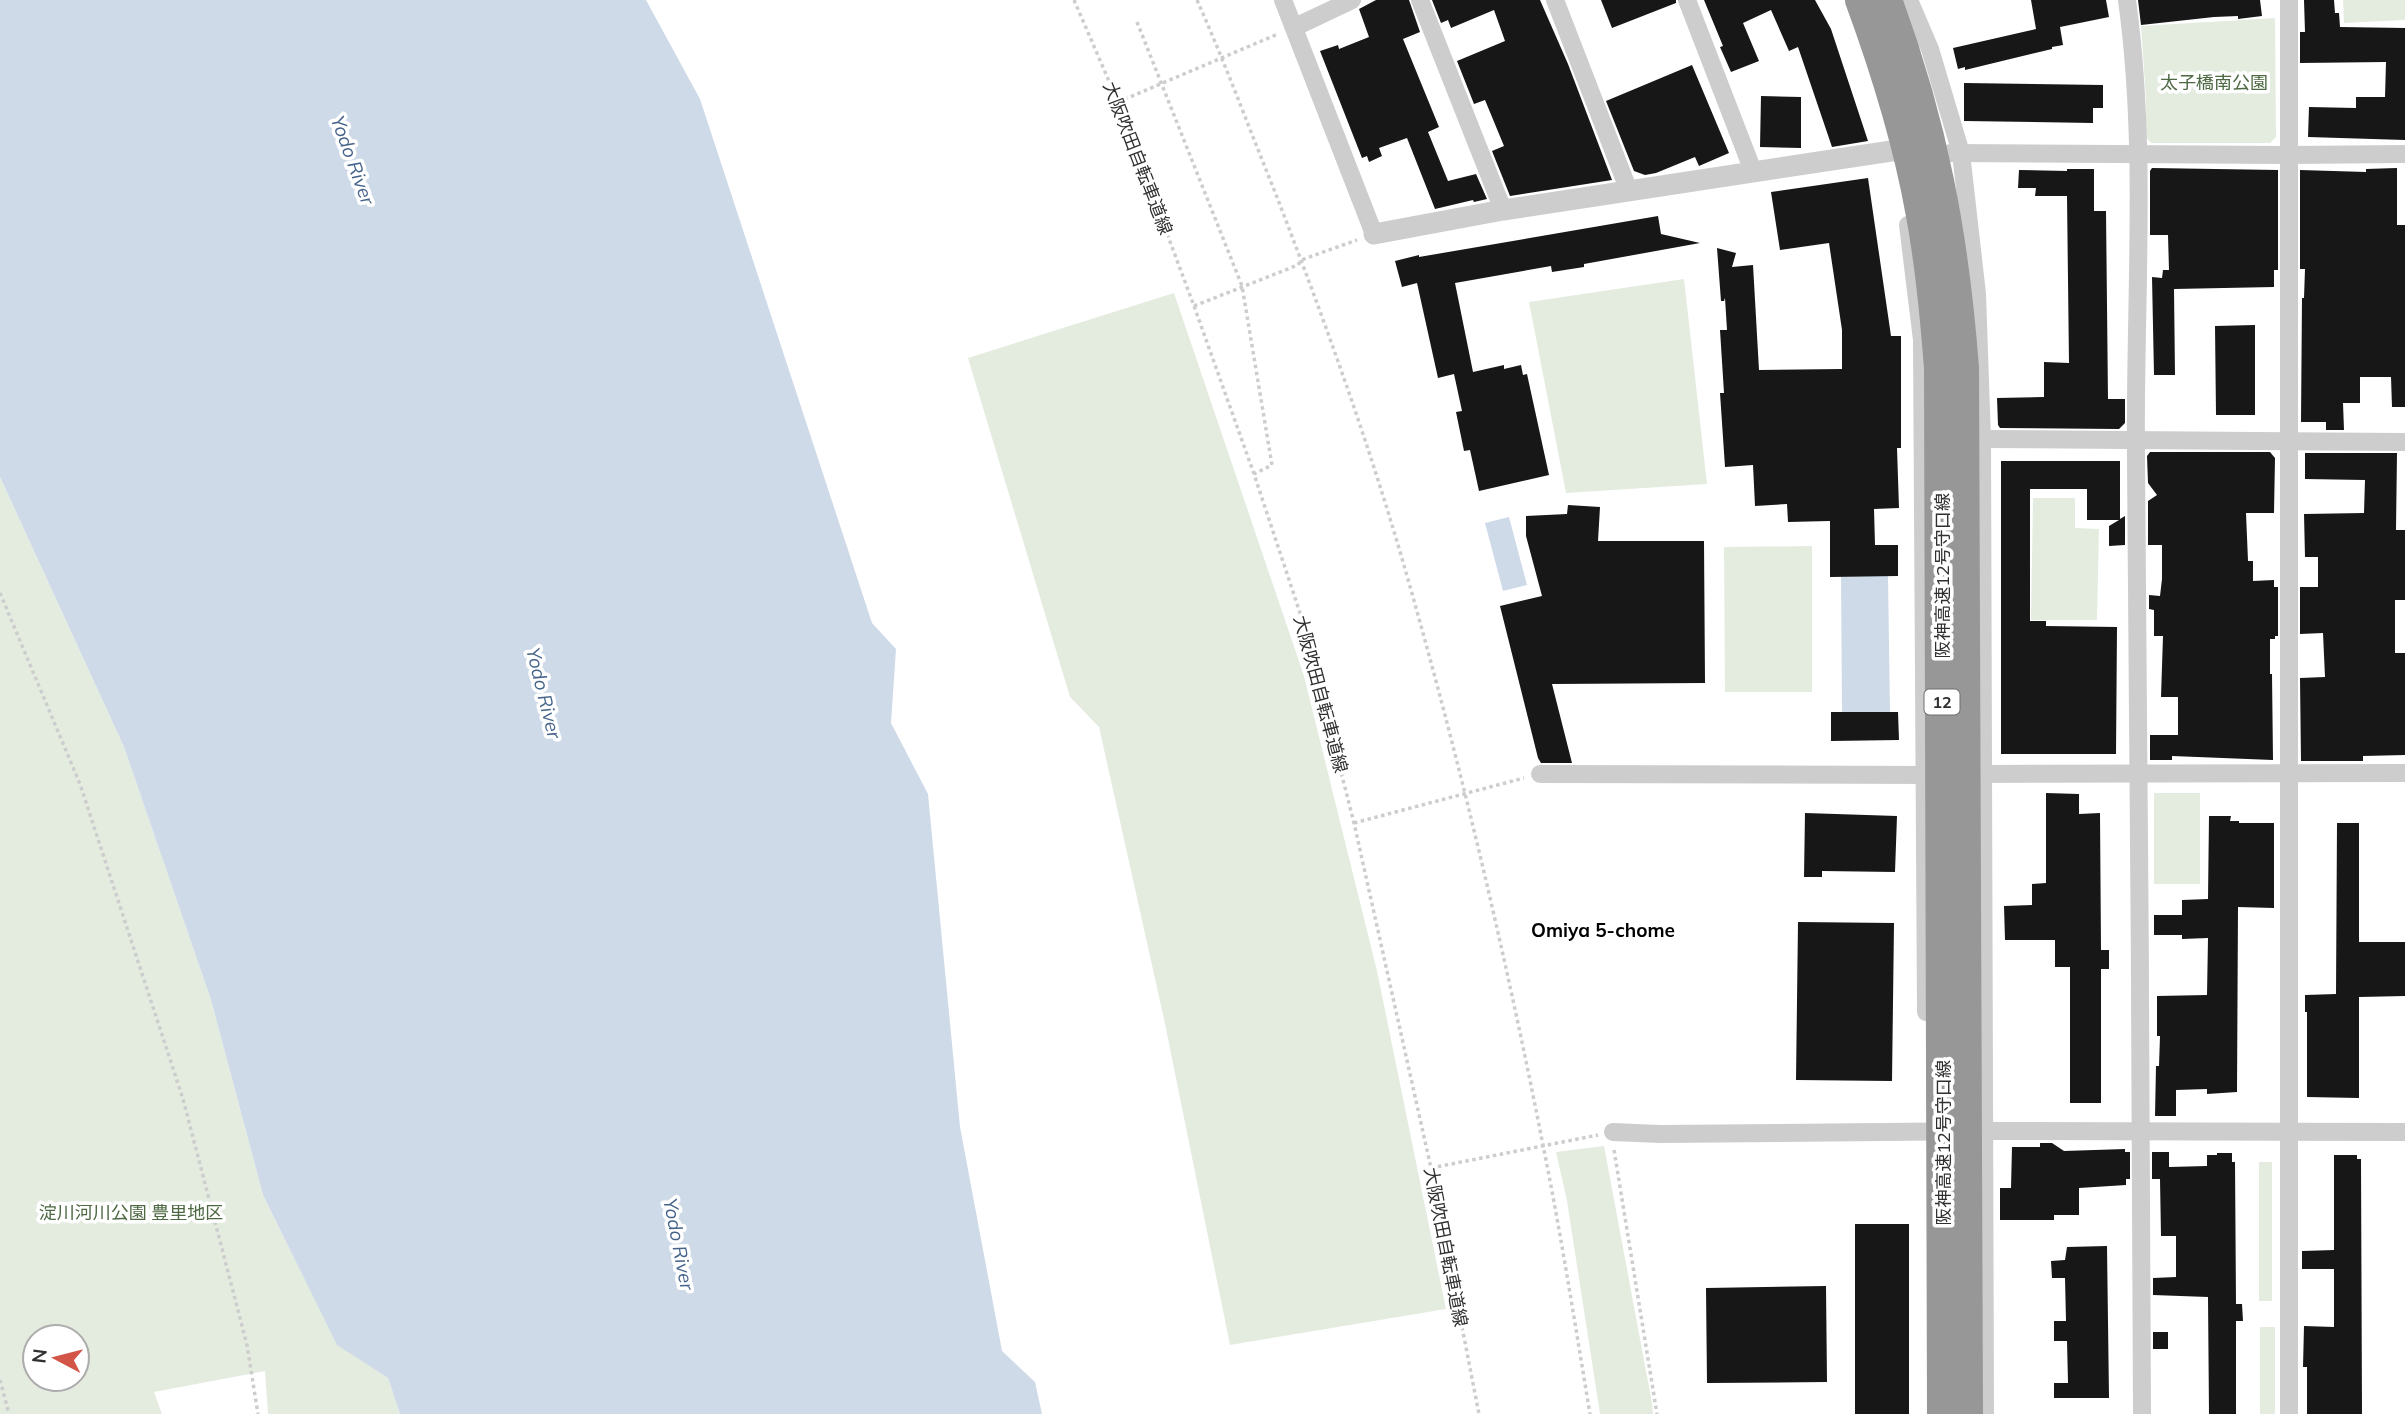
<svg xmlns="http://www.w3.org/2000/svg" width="2405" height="1414" font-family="Mulish,'Noto Sans JP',sans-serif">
  <rect width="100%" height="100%" fill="#fff"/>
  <!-- green -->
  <g fill="#e4ece0" fill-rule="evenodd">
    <path d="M2343,0H2405V20L2344,23Z"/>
    <path d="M2275,18L2276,137L2270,143H2151L2146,137V99L2141,26Z"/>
    <path d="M1684,279L1707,484L1566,493L1529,302Z"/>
    <path d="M1174,293L1304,676L1377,971L1446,1309L1230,1345L1164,1019L1099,727L1070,697L968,358Z"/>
    <path d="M0,477L124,747L211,1000L263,1195L337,1344L388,1378L400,1414H268L265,1371L154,1392L162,1414H0ZM35,1337H77V1379H35Z"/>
    <path d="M2033,498H2075V528L2099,529L2097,620H2031Z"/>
    <path d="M1812,546V692H1725L1724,547Z"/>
    <rect x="2154" y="793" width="46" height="91"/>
    <path d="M1604,1146L1652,1403L1653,1414H1600L1567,1201L1556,1152Z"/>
    <rect x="2259" y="1162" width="13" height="139"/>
    <rect x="2260" y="1327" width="15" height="87"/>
  </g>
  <!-- water -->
  <g fill="#cfdae9">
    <path d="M0,0H646L700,99L872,623L896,649L891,723L928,794L960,1127L1002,1351L1035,1382L1042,1414H400L388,1378L337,1345L263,1195L211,1000L124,747L0,477Z"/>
    <path d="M1509,517L1527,585L1503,591L1485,523Z"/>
    <path d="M1841,576H1888L1890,712H1842Z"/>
  </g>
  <!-- building -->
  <g fill="#171717">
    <path d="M1376,0H1409L1420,32L1403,39L1439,127L1428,132L1448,181L1476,174L1487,199L1474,202L1473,200L1435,209L1407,138L1379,148L1382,156L1369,162L1367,156L1362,158L1320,51L1338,45L1339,49L1369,37L1359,9Z"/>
    <path d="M1432,0H1540L1568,64L1612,180L1510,196L1492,151L1504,146L1485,100L1474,104L1457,61L1505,41L1494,10L1451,28L1448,20L1441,23Z"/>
    <path d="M1601,0H1676V3L1612,28Z"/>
    <path d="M1704,0H1815L1831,29L1868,141L1832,147L1798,47L1789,51L1771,10L1743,23L1759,61L1731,72L1720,47L1723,46Z"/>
    <path d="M2031,0H2106L2109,17L2060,27L2063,45L2052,47V49L1965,70V67L1958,69L1953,48L2036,29Z"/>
    <path d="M2138,0H2260L2262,16L2238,19V16L2214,17L2141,25Z"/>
    <path d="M2304,0H2334L2335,13H2339L2340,27L2405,28V140L2308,137L2309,107L2356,108V97H2385L2386,62L2300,63V32H2305Z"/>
    <path d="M1692,65L1729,153L1699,166L1695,157L1656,173L1645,175L1634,171L1606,101Z"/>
    <path d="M1964,83L2103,85V108H2093V123L1964,121Z"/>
    <path d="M1761,96L1801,97V148L1760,147Z"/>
    <path d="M2152,168L2278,170V270H2274V287L2174,289L2175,375H2154L2152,277L2162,278L2163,270H2169L2168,235H2150V171Z"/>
    <path d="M2397,168V225H2405V407H2392L2391,377H2360V403H2343L2344,430H2326V422H2301L2302,298H2304L2305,269H2300V170L2366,172V169Z"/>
    <path d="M2067,169H2094V211H2106L2108,399H2125V423L2119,429L2000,428L1998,425L1997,398L2044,397V362L2069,363L2067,196H2035L2036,188H2018L2019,170L2067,171Z"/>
    <path d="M1868,178L1891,336H1901V448H1897L1899,508L1874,509L1875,545H1898V576L1830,577V521L1788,522L1787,504L1755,506L1753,465L1725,467L1720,393H1724L1720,330H1727L1725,298L1724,301H1721L1717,248L1736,253L1732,267L1753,265L1759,370L1842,369V330L1829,243L1780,250L1771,192Z"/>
    <path d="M1658,216L1661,234L1700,243L1584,264V267L1552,272L1551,266L1455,283L1473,372L1504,365V369L1521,365L1523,375L1527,374L1549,475L1479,491L1470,450L1464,451L1456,412L1462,411L1454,374L1438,378L1417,283L1402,287L1395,261L1419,255V257Z"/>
    <path d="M2255,325V415H2216L2215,326Z"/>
    <path d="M2150,452H2270L2275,458L2274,513H2246L2248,561H2253V581L2274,580V587H2278V636H2275V639H2270V674H2272L2273,760L2172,756V760H2150V735H2178V697H2161L2163,636H2154V610L2149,609V595L2160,596L2162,579V545H2148V501L2157,495L2148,483L2147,456Z"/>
    <path d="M2305,453H2397L2396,530H2405V600H2395V653H2405V755L2363,756V761H2301L2300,678L2325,677L2323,633L2300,634V587H2318V557H2305L2304,514L2364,513L2365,480L2305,479Z"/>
    <path d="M2001,461H2120V519L2125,516V545L2109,546V526L2119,520H2087V489H2030V621H2046V626L2117,627L2116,754H2001Z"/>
    <path d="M1568,505L1600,507L1598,541H1704L1705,683L1552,684L1572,763H1541L1538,758L1500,606L1542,596L1526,536V516L1567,514Z"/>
    <path d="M1831,712H1898L1899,740L1831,741Z"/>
    <path d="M2046,793L2079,794V814L2100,813L2101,950H2109V969H2101V1103H2070V967H2055V940H2005L2004,906L2032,905V884L2046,883Z"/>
    <path d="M1805,813L1897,816L1895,872L1822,871V877H1804Z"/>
    <path d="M2209,816H2231L2230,821H2239V823H2274V908L2238,907L2237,1092L2207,1094V1089L2176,1090V1116H2155L2156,1066H2159L2160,1036H2157V996L2207,995L2208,938L2182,939V935H2154V915H2182V900L2208,899Z"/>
    <path d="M2337,823H2359V942H2405V996L2359,997V1098L2307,1097V1012H2305V995L2336,994Z"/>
    <path d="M1798,922L1894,923L1892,1081L1796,1080Z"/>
    <path d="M2040,1143H2052L2064,1151L2125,1149V1152H2130V1179H2126V1185L2079,1188V1215H2054V1220H2000V1188H2011L2012,1147H2040Z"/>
    <path d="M2152,1152H2169V1167L2207,1166V1155H2217V1153H2232V1162H2235L2236,1304H2242L2243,1321H2236V1414H2209L2208,1297L2153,1295V1278L2176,1277V1236H2161L2160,1179H2152Z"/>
    <path d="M2334,1155H2357V1159H2361L2362,1414H2307V1367H2303L2304,1326L2334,1327V1269H2302V1251L2334,1250Z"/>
    <rect x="1855" y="1224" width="54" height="190"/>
    <path d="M2107,1246L2109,1398H2054V1383H2068L2067,1341H2054V1321H2066L2065,1278H2052L2051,1261L2065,1260L2067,1247Z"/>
    <path d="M1826,1286L1827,1382L1707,1383L1706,1288Z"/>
    <rect x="2153" y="1332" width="15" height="17"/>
  </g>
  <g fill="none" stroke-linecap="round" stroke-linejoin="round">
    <!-- path -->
    <g stroke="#cdcdcd" stroke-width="3.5" stroke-dasharray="3.5 3.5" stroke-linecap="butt">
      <path d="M1074,0L1118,102L1194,306L1254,474L1302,619L1354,823L1431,1168L1479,1414"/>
      <path d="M1197,0C1225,63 1249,128 1275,192C1321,311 1365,432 1401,555C1457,749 1504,947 1543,1145C1561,1234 1575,1324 1590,1414"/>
      <path d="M1137,22L1242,286L1272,465L1254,474"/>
      <path d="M1118,102L1278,34"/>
      <path d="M1194,306L1298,265L1301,260L1357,240"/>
      <path d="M0,593L80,784L183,1099L247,1345L258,1414"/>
      <path d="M1354,823L1524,778"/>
      <path d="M1614,1150L1657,1414"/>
      <path d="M1431,1168L1598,1135"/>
      <path d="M0,1380L9,1414"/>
    </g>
    <!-- minor -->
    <g stroke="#cdcdcd" stroke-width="18">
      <path d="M1283,0L1374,234"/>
      <path d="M1420,0L1503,210"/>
      <path d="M1555,0L1629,191"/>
      <path d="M1687,0L1753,171"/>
      <path d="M1909,0L1930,49L1961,153L1977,294L1982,439L1985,1414"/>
      <path d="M2127,0C2148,152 2134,308 2136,461C2139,779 2141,1096 2142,1414"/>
      <path d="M2289,0V1414"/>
      <path d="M1295,27L1352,0"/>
      <path d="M1950,153L2288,155L2405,154"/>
      <path d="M1908,225L1922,340L1926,1012"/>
      <path d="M1982,439L2405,442"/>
      <path d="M1540,774L1936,775"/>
      <path d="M1975,774L2405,773"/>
      <path d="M1613,1132L1660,1134L1985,1131L2405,1132"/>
    </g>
    <!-- tertiary -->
    <path stroke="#cdcdcd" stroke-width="21" d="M1374,234L1503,210L1898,150"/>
    <!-- motorway-bridge -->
    <g stroke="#979797" stroke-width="32">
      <path d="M1861,0C1886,68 1908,138 1921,210C1931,262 1936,315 1940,368L1943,1414"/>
      <path d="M1886,0C1932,124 1953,236 1963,368L1967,1414"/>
    </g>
  </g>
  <g text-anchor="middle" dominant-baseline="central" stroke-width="7" stroke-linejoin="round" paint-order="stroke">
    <!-- shield labels -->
    <rect fill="#fff" stroke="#6e6e6e" stroke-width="2" x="1924.5" y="689.5" width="35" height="25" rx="5"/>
    <g font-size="16" font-weight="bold" fill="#303030">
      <text x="1942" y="702">12</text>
    </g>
    <!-- park labels -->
    <g font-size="18" fill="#4d6842" stroke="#fff">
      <text x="2214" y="82">太子橋南公園</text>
      <text x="131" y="1212">淀川河川公園 豊里地区</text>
    </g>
    <!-- street labels -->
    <g font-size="18" fill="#303030" stroke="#fff">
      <text transform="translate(1138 158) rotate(69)">大阪吹田自転車道線</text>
      <text transform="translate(1942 576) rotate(-90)">阪神高速12号守口線</text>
      <text transform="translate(1321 694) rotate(75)">大阪吹田自転車道線</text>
      <text transform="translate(1943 1143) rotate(-90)">阪神高速12号守口線</text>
      <text transform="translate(1446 1247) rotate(79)">大阪吹田自転車道線</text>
    </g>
    <!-- water labels -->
    <g font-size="19" font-style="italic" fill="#46648a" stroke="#fff">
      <text transform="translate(353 160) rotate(70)">Yodo River</text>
      <text transform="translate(544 693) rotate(76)">Yodo River</text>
      <text transform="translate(679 1244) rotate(79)">Yodo River</text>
    </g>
    <!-- neighbourhood labels -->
    <g font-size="19" font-weight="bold" fill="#000" stroke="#fff">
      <text x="1603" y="930">Omiya 5-chome</text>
    </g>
  </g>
  <!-- north arrow -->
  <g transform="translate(56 1358) rotate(277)"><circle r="33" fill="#ffffff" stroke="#acacac" stroke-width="2"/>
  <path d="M0-5L12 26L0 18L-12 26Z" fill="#d35547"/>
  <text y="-10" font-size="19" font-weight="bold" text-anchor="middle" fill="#303030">N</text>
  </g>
</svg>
